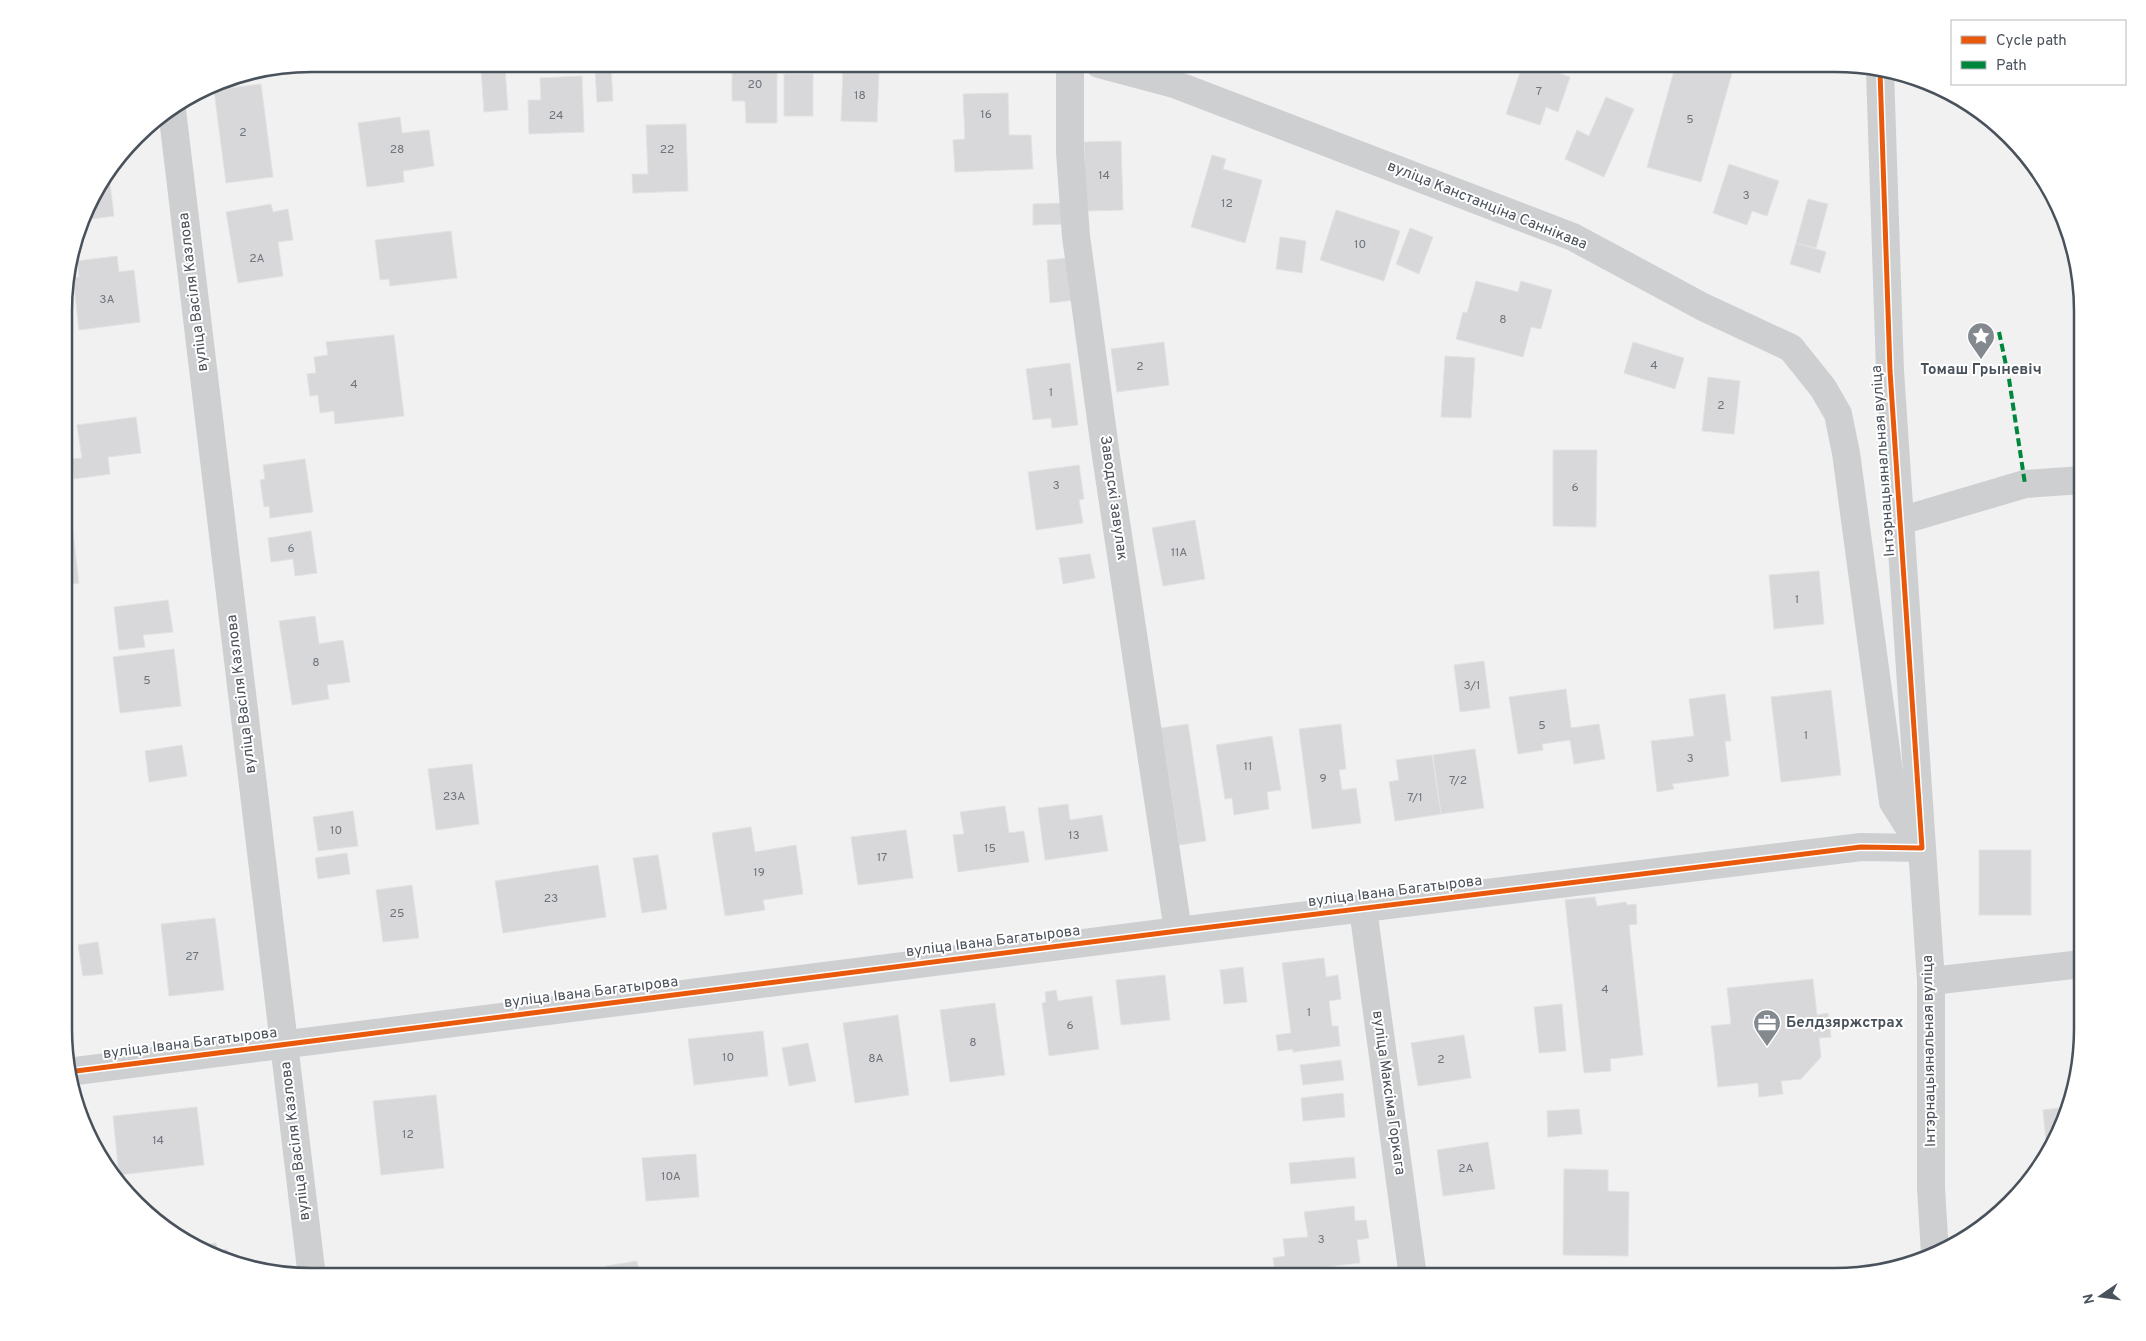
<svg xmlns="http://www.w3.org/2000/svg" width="2146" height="1341" font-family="Overpass,sans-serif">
  <rect width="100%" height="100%" fill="#f1f1f1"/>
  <!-- building -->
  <g fill="#d8d8da" stroke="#e2e2e3">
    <path d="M1523,64H1531L1570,77L1558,112L1546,107L1540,125L1506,114Z"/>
    <path d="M1676,64H1700L1732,73L1701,182L1647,167Z"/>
    <path d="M611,68L613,101L597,102L595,69Z"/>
    <path d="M505,69L508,110L484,112L481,70Z"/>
    <path d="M732,69H777V123H746L745,101H732Z"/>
    <path d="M843,70L879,72L877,122L841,121Z"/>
    <rect x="784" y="74" width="29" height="42"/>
    <path d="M582,76L584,132L529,134L528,100H541L540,78Z"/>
    <path d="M261,84L273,177L226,183L214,90Z"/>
    <path d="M1008,93L1009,135H1031L1033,169L955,172L953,140L965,139L963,94Z"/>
    <path d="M1606,97L1634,109L1604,177L1565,159L1577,130L1589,136Z"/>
    <path d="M400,117L402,133L429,130L434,166L403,171L404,182L367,187L358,123Z"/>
    <path d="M686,124L688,191L633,193L632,174H648L646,125Z"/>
    <path d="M1121,141L1123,210L1085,211L1084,142Z"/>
    <path d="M1212,155L1226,159L1223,169L1262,180L1245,243L1191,227Z"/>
    <path d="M1729,164L1779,181L1767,216L1752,211L1747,225L1713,213Z"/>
    <path d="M109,176L114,216L84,220L89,202Z"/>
    <path d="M1808,199L1828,204L1816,248L1796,243Z"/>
    <path d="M1065,203V224L1033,225V204Z"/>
    <path d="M271,204L273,212L288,209L293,240L278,242L283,276L238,283L226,212Z"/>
    <path d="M1336,210L1400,231L1384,281L1320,260Z"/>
    <path d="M1410,228L1433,237L1419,274L1396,264Z"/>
    <path d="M451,231L457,278L390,286L389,279L380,280L375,240Z"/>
    <path d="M1280,237L1306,241L1302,273L1276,269Z"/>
    <path d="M1796,243L1826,252L1820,273L1790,264Z"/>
    <path d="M117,256L119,272L134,270L140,322L79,330L73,277H79L77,261Z"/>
    <path d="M1070,258L1075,300L1050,303L1047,260Z"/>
    <path d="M1476,281L1518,292L1521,281L1552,290L1541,329L1531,327L1523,357L1456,339L1463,312L1467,313Z"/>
    <path d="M394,335L404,416L335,424L334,411L320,413L318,395L310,396L307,374L316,373L314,357L328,355L326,342Z"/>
    <path d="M1164,342L1169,385L1117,392L1111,349Z"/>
    <path d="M1633,342L1684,358L1675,389L1624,373Z"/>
    <path d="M1445,356L1475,358L1471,418L1441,417Z"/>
    <path d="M1070,363L1078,425L1052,428L1051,418L1033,420L1026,369Z"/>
    <path d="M1708,377L1740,381L1734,434L1702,431Z"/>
    <path d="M136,417L141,453L108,457L110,474L74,479L72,459L82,458L77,425Z"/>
    <path d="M1553,450H1597L1596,527L1553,526Z"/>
    <path d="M305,459L313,512L270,518L269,506L264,507L260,480L265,479L263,465Z"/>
    <path d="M1079,465L1084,499L1079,500L1083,523L1036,530L1028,472Z"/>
    <path d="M66,473L79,583L66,585Z"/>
    <path d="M1195,520L1205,579L1163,586L1152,528Z"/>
    <path d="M311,531L317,573L295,576L293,559L271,562L268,538Z"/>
    <path d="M1090,554L1095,578L1063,584L1059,558Z"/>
    <path d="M1819,571L1824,624L1774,629L1769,575Z"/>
    <path d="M168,600L173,632L143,635L145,647L119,650L114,607Z"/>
    <path d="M315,616L319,644L343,640L350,682L327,685L329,699L292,705L279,621Z"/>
    <path d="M174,649L181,706L120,713L113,657Z"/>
    <path d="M1484,661L1490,708L1460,712L1454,665Z"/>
    <path d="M1566,689L1571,728L1599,724L1605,759L1574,764L1570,740L1542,744L1543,750L1518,754L1509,697Z"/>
    <path d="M1831,690L1841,775L1781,782L1771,697Z"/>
    <path d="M1725,694L1731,741H1725L1729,776L1672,784L1674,789L1657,792L1651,741L1694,736L1689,699Z"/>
    <path d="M1188,724L1206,841L1179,845L1161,728Z"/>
    <path d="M1341,724L1346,769L1339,770L1342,790L1356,788L1361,823L1312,829L1299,729Z"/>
    <path d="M1272,736L1281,790L1267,792L1269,809L1234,815L1232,798L1225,799L1216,745Z"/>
    <path d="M182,745L187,776L149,782L145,751Z"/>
    <path d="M1475,749L1484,808L1441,814L1433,755Z"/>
    <path d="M1432,755L1441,814L1395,821L1389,782L1399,780L1396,760Z"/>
    <path d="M472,764L479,824L436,830L428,769Z"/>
    <path d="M1068,804L1070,820L1102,815L1108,851L1045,860L1038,808Z"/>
    <path d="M1005,806L1009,833L1024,831L1029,862L958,872L953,835L964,834L960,812Z"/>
    <path d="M353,811L358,846L318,851L313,817Z"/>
    <path d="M751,827L755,852L796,845L803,894L763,900L765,910L725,916L712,833Z"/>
    <path d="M906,830L913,878L858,885L851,837Z"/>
    <rect x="1979" y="850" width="52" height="65"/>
    <path d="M347,853L350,874L318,879L315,858Z"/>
    <path d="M658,855L667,909L642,913L633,858Z"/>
    <path d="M598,865L606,917L503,933L495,881Z"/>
    <path d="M412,885L419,938L383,942L376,890Z"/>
    <path d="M1595,897L1597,906L1626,902L1627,905L1636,904L1637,924L1629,925L1643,1055L1610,1059L1611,1071L1584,1073L1565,900Z"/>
    <path d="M215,918L224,990L169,996L161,924Z"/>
    <path d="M98,942L103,974L83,976L78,945Z"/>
    <path d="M1324,958L1326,977L1338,975L1341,999L1329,1001L1332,1026H1338L1340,1046L1293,1052V1049L1278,1051L1276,1035L1291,1033L1282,963Z"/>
    <path d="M1243,967L1247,1002L1224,1004L1220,970Z"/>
    <path d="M1165,975L1170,1020L1121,1025L1116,980Z"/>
    <path d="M1813,979L1817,1015L1828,1013L1831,1037L1819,1038L1821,1057L1801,1079L1781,1081L1783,1094L1759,1097L1758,1083L1718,1087L1711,1026L1731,1024L1727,988Z"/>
    <path d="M1056,990L1058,1001L1092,996L1099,1049L1049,1056L1042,1003L1046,1002L1045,992Z"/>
    <path d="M995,1003L1005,1075L950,1082L940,1010Z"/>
    <path d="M1562,1004L1566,1051L1539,1053L1534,1007Z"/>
    <path d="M898,1015L909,1095L855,1103L843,1023Z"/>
    <path d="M763,1031L768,1076L694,1085L688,1039Z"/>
    <path d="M1464,1035L1471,1078L1418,1086L1411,1043Z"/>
    <path d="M808,1043L816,1081L789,1086L782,1048Z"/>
    <path d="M1341,1060L1344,1080L1303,1085L1300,1065Z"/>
    <path d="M1343,1093L1345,1117L1303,1121L1301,1098Z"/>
    <path d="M436,1095L444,1168L381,1175L373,1101Z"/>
    <path d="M197,1107L204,1165L119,1175L113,1116Z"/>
    <path d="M2069,1107V1109L2047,1153L2043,1110Z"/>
    <path d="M1579,1109L1582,1134L1548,1137L1547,1111Z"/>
    <path d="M1488,1142L1495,1189L1443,1196L1437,1150Z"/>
    <path d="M696,1154L699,1197L646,1201L642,1158Z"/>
    <path d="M1354,1157L1356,1178L1291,1184L1289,1163Z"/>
    <path d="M1564,1169L1608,1170V1191L1629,1192L1628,1256L1563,1255Z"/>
    <path d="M1354,1206L1355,1221L1366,1220L1369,1238L1357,1240L1360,1263L1275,1273L1273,1258L1285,1256L1283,1239L1308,1237L1304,1212Z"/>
    <path d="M216,1243L218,1251L227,1249L228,1262L195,1246Z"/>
    <path d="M637,1261L640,1277H608L606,1266Z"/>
  </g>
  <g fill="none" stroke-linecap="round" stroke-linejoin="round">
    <!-- minor -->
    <g stroke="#cdcfd1" stroke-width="28">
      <path d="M1070,64V153L1076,236L1106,456L1178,931"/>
      <path d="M1099,64L1174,84L1573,237L1703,307L1791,348L1823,388L1838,414L1846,453L1893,802L1922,848L1931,981V1188L1935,1254"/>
      <path d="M172,110L312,1277"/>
      <path d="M1900,521L2025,484L2082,480"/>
      <path d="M1363,909L1413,1277"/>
      <path d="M1931,981L2082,964"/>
      <path d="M68,1072L1178,931L1861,847L1922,848L1890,371L1880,71"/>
    </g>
    <!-- quiet -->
    <path stroke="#00873e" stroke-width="4" stroke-dasharray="8 4" stroke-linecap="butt" d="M1999,332L2009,379L2025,484"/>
    <!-- cycleway casing -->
    <g stroke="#fff" stroke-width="8">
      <path id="cycleway" d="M68,1072L1178,931L1861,847L1922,848L1890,371L1880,71"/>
    </g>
    <!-- cycleway -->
    <use href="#cycleway" stroke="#e8590c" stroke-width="5"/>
  </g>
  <!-- icons -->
  <defs>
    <g id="sight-pin" transform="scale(1.4375)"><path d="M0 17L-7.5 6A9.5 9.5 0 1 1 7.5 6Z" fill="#848990" stroke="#fff"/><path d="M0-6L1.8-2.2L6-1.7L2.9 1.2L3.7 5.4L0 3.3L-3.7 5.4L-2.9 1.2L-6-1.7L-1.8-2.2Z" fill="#fff"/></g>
    <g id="office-pin" transform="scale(1.4375)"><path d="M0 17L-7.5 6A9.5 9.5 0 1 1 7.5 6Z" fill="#848990" stroke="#fff"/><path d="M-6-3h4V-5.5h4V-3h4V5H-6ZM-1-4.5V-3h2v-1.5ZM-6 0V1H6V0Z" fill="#fff"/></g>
  </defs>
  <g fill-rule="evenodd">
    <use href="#sight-pin" x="1981" y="336"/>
    <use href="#office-pin" x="1767" y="1023"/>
  </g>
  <g text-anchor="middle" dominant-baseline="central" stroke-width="4" stroke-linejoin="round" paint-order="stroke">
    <!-- number labels -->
    <g font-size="12" fill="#6e747c">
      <text x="755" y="85">20</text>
      <text x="1539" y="92">7</text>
      <text x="860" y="96">18</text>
      <text x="986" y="115">16</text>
      <text x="556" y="116">24</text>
      <text x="1690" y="120">5</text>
      <text x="243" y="133">2</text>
      <text x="397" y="150">28</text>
      <text x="667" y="150">22</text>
      <text x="1104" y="176">14</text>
      <text x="1746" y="196">3</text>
      <text x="1227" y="204">12</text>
      <text x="1360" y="245">10</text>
      <text x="257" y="259">2А</text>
      <text x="107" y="300">3А</text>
      <text x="1503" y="320">8</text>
      <text x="1654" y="366">4</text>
      <text x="1140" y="367">2</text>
      <text x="354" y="385">4</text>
      <text x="1051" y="393">1</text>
      <text x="1721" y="406">2</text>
      <text x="1056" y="486">3</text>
      <text x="1575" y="488">6</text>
      <text x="291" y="549">6</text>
      <text x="1179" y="553">11А</text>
      <text x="1797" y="600">1</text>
      <text x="316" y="663">8</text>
      <text x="147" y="681">5</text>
      <text x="1472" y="686">3/1</text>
      <text x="1542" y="726">5</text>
      <text x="1806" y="736">1</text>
      <text x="1690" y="759">3</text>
      <text x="1248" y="767">11</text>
      <text x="1323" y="779">9</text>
      <text x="1458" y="781">7/2</text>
      <text x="454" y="797">23А</text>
      <text x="1415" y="798">7/1</text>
      <text x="336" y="831">10</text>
      <text x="1074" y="836">13</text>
      <text x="990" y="849">15</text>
      <text x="882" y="858">17</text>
      <text x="759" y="873">19</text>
      <text x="551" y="899">23</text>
      <text x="397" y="914">25</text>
      <text x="192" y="957">27</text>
      <text x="1605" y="990">4</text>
      <text x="1309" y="1013">1</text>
      <text x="1070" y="1026">6</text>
      <text x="973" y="1043">8</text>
      <text x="728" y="1058">10</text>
      <text x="876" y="1059">8А</text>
      <text x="1441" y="1060">2</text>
      <text x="408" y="1135">12</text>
      <text x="158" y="1141">14</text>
      <text x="1466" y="1169">2А</text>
      <text x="671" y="1177">10А</text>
      <text x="1321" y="1240">3</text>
    </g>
    <!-- street labels -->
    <g font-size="15" fill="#49515b" stroke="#fff">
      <text transform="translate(1487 206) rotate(22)">вуліца Канстанціна Саннікава</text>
      <text transform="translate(194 292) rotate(-97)">вуліца Васіля Казлова</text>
      <text transform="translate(1884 461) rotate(-94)">Інтэрнацыянальная вуліца</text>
      <text transform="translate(1113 498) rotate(82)">Заводскі завулак</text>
      <text transform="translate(242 694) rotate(-97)">вуліца Васіля Казлова</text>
      <text transform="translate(1395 892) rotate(-7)">вуліца Івана Багатырова</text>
      <text transform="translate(993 942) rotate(-7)">вуліца Івана Багатырова</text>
      <text transform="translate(591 993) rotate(-7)">вуліца Івана Багатырова</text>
      <text transform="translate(190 1044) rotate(-7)">вуліца Івана Багатырова</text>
      <text transform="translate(1930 1051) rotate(-91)">Інтэрнацыянальная вуліца</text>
      <text transform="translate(1388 1093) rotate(82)">вуліца Максіма Горкага</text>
      <text transform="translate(296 1141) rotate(-97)">вуліца Васіля Казлова</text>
    </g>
    <!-- poi labels -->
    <g font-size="15" font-weight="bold" fill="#49515b" stroke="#fff">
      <text x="1981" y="370">Томаш Грыневіч</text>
      <text x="1786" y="1023" text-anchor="start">Белдзяржстрах</text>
    </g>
  </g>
  <!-- crop -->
  <path d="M0 0H2146V1341H0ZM311 72H1835A239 239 0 0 1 2074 311V1029A239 239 0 0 1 1835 1268H311A239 239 0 0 1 72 1029V311A239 239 0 0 1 311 72Z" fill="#fff" fill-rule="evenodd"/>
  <path fill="none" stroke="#49515b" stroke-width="2.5" d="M311 72H1835A239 239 0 0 1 2074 311V1029A239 239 0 0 1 1835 1268H311A239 239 0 0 1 72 1029V311A239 239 0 0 1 311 72Z"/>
  <!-- legend -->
  <rect x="1951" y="20" width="175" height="65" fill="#ffffff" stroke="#b6b9bd"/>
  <rect x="1961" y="36" width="25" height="8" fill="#e8590c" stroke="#b6b9bd"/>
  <text x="1996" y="45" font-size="15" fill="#49515b">Cycle path</text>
  <rect x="1961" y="61" width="25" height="8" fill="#00873e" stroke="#b6b9bd"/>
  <text x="1996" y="70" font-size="15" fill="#49515b">Path</text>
  <!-- north arrow -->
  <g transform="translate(2101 1296) rotate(257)" stroke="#ffffff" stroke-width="4" paint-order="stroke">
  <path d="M0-4L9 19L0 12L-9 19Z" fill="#49515b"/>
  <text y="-8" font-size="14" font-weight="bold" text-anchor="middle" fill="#49515b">N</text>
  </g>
</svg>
